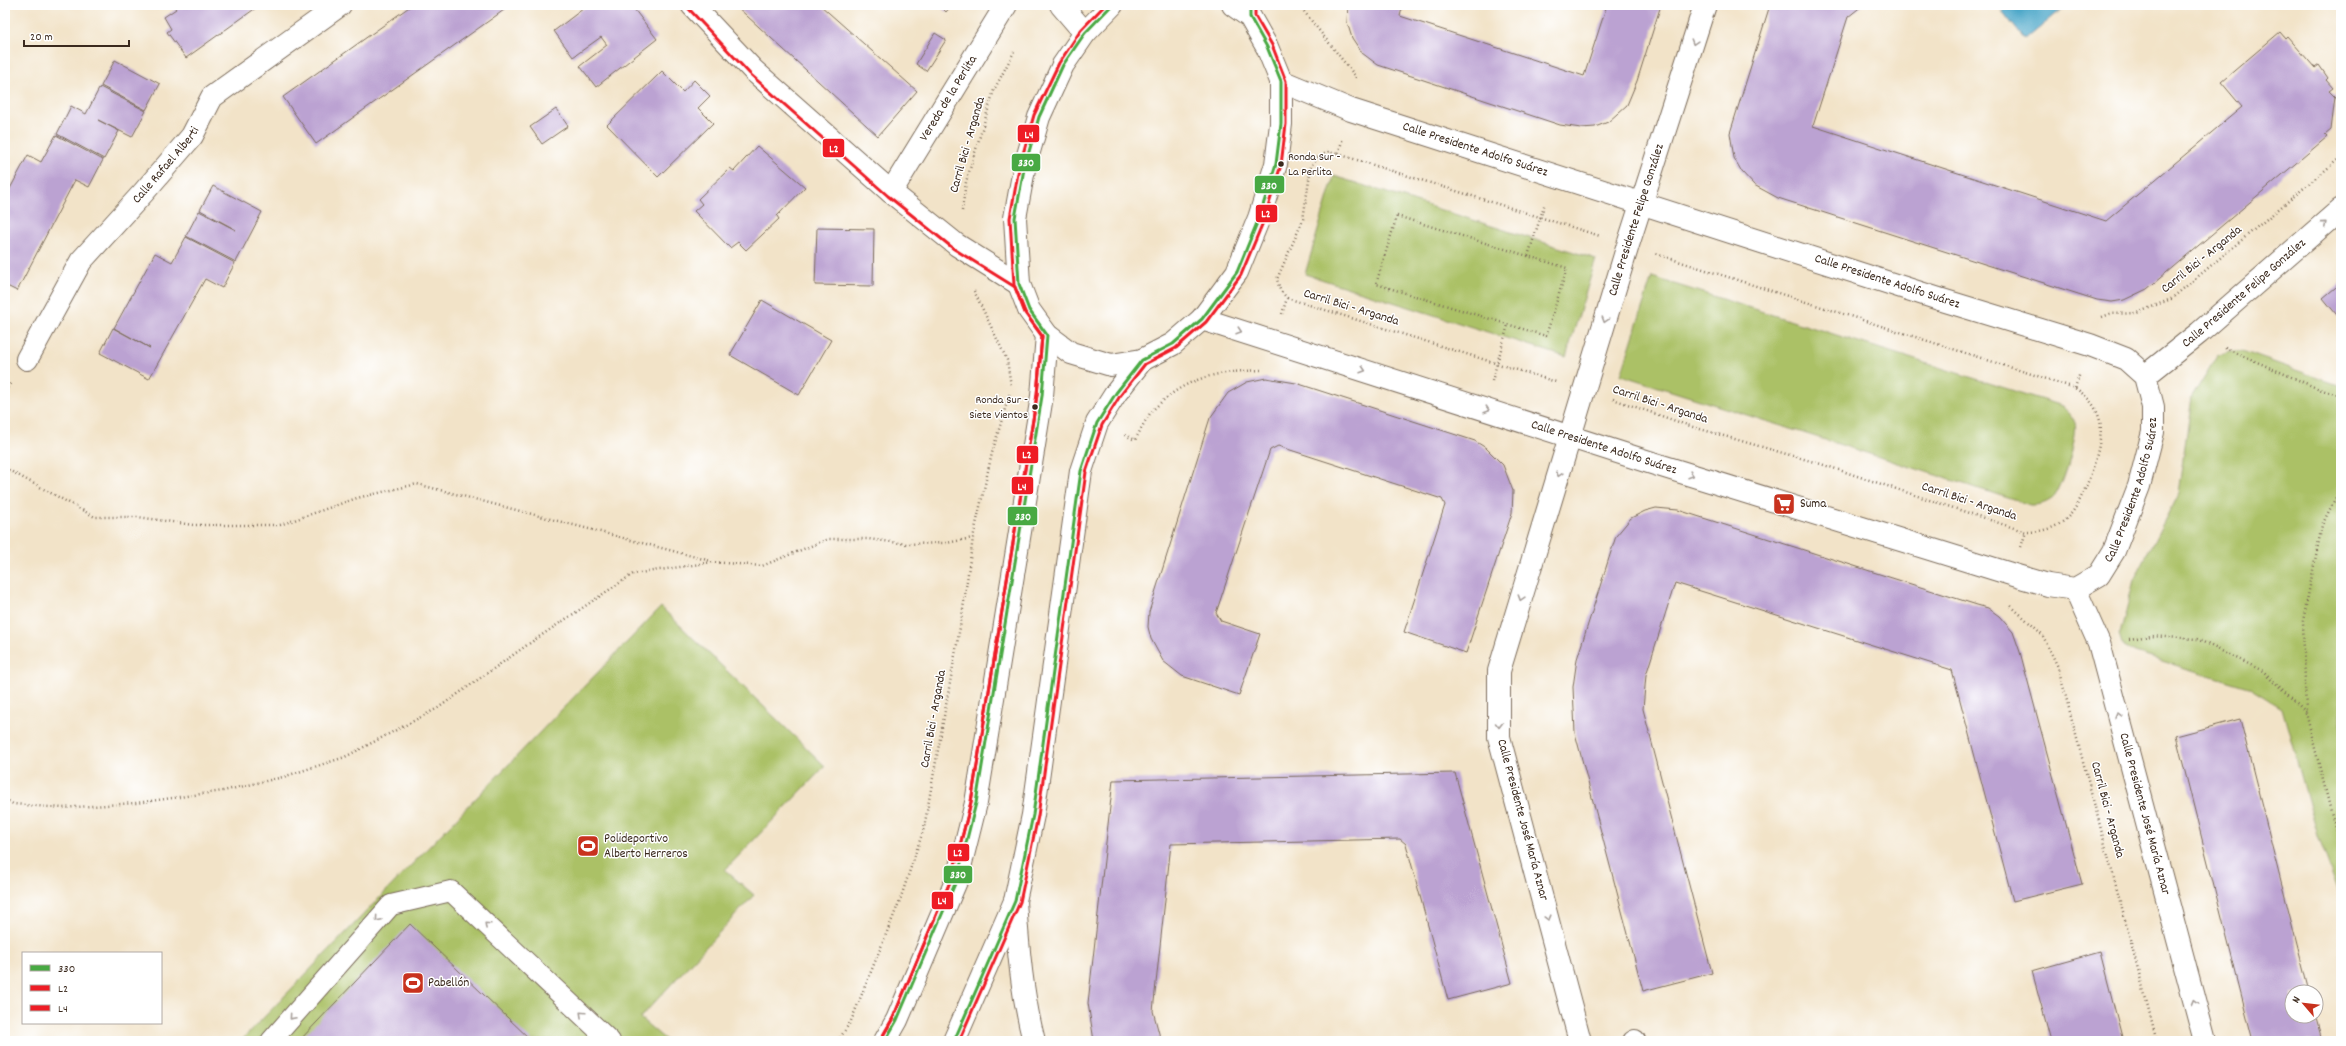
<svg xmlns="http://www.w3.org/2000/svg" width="2346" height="1046" font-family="Dekko,sans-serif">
  <rect width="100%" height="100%" fill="#fff"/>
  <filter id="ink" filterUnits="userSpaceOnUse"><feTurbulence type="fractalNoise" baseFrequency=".025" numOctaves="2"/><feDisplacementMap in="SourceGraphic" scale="8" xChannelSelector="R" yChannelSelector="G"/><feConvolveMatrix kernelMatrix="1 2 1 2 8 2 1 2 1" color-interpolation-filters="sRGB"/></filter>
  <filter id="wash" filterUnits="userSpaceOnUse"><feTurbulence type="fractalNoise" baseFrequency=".012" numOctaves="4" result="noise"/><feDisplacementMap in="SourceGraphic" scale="16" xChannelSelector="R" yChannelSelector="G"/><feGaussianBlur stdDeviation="0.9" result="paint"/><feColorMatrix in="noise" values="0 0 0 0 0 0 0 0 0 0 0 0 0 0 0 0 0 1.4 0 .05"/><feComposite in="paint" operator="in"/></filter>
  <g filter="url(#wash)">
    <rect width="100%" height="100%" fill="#f2e3c8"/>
    <!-- green -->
    <g fill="#abc166" stroke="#737642">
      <path d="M1334,176L1596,259L1566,357L1305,274Z"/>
      <path d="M1652,277L2062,406C2067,411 2072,415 2075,423C2079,434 2062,490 2053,498C2045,504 2039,505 2030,505L1621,375Z"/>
      <path d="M2229,351H2242L2341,386V899L2318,836L2282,708L2248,687L2135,653L2124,647L2120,634L2134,580L2178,494L2192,397L2217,356Z"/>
      <path d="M661,607L825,766L725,870L754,895L640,1018L667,1041H241Z"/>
    </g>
    <!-- water -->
    <path fill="#49a6c8" stroke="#426873" d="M2010,5H2067L2025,40L2002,11Z"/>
    <g id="blocks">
      <!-- building -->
      <g fill="#bba2d2">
        <path d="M173,5H260L186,58L167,32L171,29L164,17L176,9Z"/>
        <path d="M412,5H511L316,144L283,97Z"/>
        <path d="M588,5H631L657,39L596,87L580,66L607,45L601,37L573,57L554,31Z"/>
        <path d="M735,5H820L917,91L878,136Z"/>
        <path d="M939,5H952L946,12Z"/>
        <path d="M1348,5H1403L1400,16L1584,76L1607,5H1661L1637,81L1627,105L1608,122L1595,127L1581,128L1560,125L1378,65L1362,53L1352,38L1347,22Z"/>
        <path d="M1770,5H1863L1848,17L1813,126L2106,221L2242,107L2221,82L2280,32L2285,38L2287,36L2315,68L2319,65L2328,78L2326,80L2333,88L2329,91L2335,97L2331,130L2325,135L2327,137L2147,289L2124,300L2112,302L2097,300L1778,198L1754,185L1742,172L1734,158L1730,133Z"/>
        <path d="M935,33L946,40L926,71L916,64Z"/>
        <path d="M115,60L160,84L146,110L101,86Z"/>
        <path d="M662,71L683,92L694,80L710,96L698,108L713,123L658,177L607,125Z"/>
        <path d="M100,87L146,111L132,137L98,120L119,131L104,159L57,134L71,106L86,114Z"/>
        <path d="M556,109L568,126L542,144L530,127Z"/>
        <path d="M56,135L103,160L89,187L75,180L17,291L5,285V198L28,155L41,162Z"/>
        <path d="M757,146L805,187L777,216L779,219L746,250L738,242L730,248L694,211L702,204L698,199L730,168L734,171Z"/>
        <path d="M213,186L262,212L236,262L186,236L199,211L236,230L200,210Z"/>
        <path d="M817,228L874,229L873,286L815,285Z"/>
        <path d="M186,237L235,263L222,288L205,279L149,379L100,353L113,328L150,348L114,328L155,253L172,262Z"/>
        <path d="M2341,283V320L2323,298Z"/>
        <path d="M762,300L831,340L799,395L730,355Z"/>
        <path d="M1266,378L1296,383L1475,441L1486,448L1503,465L1513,491L1512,513L1466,653L1404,632L1445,505L1442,499L1278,446L1270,450L1216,613L1221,621L1260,634L1239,695L1182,676L1163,661L1151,639L1148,627L1149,612L1210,418L1228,393L1247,382Z"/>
        <path d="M1656,508L1678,510L1977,605L1988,608L1999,616L2013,632L2020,652L2082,884L2013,901L1952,670L1675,583L1646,675L1643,709L1712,973L1643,991L1575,733L1573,687L1577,659L1616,536L1631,518L1645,511Z"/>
        <path d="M2240,719L2309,992H2292V1016H2315L2322,1041H2253L2176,736Z"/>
        <path d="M1455,773L1512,983L1448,1000L1406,844L1400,839L1171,844L1153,1011L1161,1041H1094L1088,1003L1113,780Z"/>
        <path d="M410,924L532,1041H299Z"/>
        <path d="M2100,952L2123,1041H2051L2032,971Z"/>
      </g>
    </g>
  </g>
  <g filter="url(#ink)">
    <use href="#blocks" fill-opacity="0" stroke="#7b6b5a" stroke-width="1"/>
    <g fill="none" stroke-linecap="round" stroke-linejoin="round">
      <!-- service casing -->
      <g stroke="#7b6b5a" stroke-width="22">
        <g id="service">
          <path d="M271,1041L391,905L451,891L610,1041"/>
          <path d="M1633,1041L1635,1040"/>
        </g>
      </g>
      <!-- minor casing -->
      <g stroke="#7b6b5a" stroke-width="24">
        <g id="minor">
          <path d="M692,5L753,70L891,192L957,245L1019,284"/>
          <path d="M1061,5L1085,33"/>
          <path id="s1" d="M891,192L1006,5"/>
          <path id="s2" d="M1202,319L1652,463L2014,575L2048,585L2075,589L2099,575L2114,551L2139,486L2153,432V407L2145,376L2126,359L2090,345L1939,299L1351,110L1281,81"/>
          <path id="s3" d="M27,359L81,261L143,193L192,136L212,97L340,5"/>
          <path id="s4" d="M2145,376L2199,333L2341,209"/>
          <path id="s5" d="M2075,589L2099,643L2205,1041"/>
          <path d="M1015,901C1018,948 1022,995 1034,1041"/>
          <path id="s6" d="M1580,1041L1499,737V671L1628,245L1705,5"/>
        </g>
      </g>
      <!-- secondary casing -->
      <g stroke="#7b6b5a" stroke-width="24">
        <g id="secondary">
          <path d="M1112,5L1085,33L1063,65L1039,117L1024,169L1015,218L1019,284L1029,310L1047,335L1071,353L1111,365L1142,360L1173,344L1202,319L1237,272L1259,218L1276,164L1281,124V81L1267,47L1250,17L1233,5"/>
          <path d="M885,1041L897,1020L957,879L976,803L1042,396L1047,335"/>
          <path d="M954,1041L1015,901L1033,815L1081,471L1097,423L1116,393L1142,360"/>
        </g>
      </g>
      <!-- path -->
      <g stroke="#7b6b5a" stroke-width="2.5" stroke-dasharray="1 3" stroke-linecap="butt">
        <path d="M1299,5L1356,77L1355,80"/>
        <path d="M1338,154L1600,236"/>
        <path d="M962,211L966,182L994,90L1014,52"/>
        <path d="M1397,216L1567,268L1546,336L1376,284Z"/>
        <path d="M1528,256L1545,203"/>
        <path d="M974,291L1007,360L1011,386"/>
        <path d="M1287,298L1556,382"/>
        <path d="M1282,314L1287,298L1280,290L1277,279L1303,220L1311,166L1317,158L1328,152L1338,154L1343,138"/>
        <path d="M2102,317L2110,314L2137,313L2171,299L2341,157"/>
        <path d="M2225,348L2319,389L2341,396"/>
        <path d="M1492,381L1508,325"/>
        <path d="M2075,388L2080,373"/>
        <path d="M5,391L11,383"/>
        <path d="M1613,399L1693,427L1821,464L2026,532C2041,532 2058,528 2068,517C2084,502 2105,442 2100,421C2096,405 2087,396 2075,388L1656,254"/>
        <path d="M1125,435L1135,440C1141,430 1146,417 1154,409C1187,376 1217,372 1261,370"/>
        <path d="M5,468L95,517H138L193,525H280L357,498L417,484L711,561"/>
        <path d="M2341,487L2322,525L2303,621L2306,713L2341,851"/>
        <path d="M2021,547L2026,532"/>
        <path d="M2011,606L2042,634L2058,667L2157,1041"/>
        <path d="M2129,639L2151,636L2197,639L2263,671L2306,712"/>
        <path d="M5,799L13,804L62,808L136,803L223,791L283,777L345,757L438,708L530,643L633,574L713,562L762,566L828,539H868L907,544L946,543L973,538"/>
        <path d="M838,1041L851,1021L900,900L924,828L962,616L973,538L992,453L1010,392"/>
      </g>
      <!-- service -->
      <use href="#service" stroke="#fff" stroke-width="20"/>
      <!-- minor -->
      <use href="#minor" stroke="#fff" stroke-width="22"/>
      <!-- secondary -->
      <use href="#secondary" stroke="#fff" stroke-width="22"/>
      <!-- bus-1 casing -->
      <g stroke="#fff" stroke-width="6">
        <g id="bus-1">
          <path d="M885,1041L897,1020L957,879L976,803L1042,396L1047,335L1029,310L1019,284L1015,218L1024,169L1039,117L1063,65L1085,33L1112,5"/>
          <path d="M954,1041L1015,901L1033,815L1081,471L1097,423L1116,393L1142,360L1173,344L1202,319L1237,272L1259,218L1276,164L1281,124V81L1267,47L1250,17V5"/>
        </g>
      </g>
      <!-- bus-2 casing -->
      <g stroke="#fff" stroke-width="6">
        <g id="bus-2">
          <path d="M688,8L750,74L888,196L954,249L1015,287L1025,313L1042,336L1037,395L971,802L952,877L893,1018L881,1039"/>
          <path d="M959,1041L1020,902L1038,816L1086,472L1102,425L1120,396L1145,364L1176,348L1206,322L1241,275L1264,220L1281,165L1286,124V81L1272,45L1255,16V5"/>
        </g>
      </g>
      <!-- bus-3 casing -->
      <g stroke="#fff" stroke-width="6">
        <path id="bus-3" d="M881,1039L893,1018L952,877L971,802L1037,395L1042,336L1025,312L1014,285L1010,218L1019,168L1034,115L1059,63L1081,30L1105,5"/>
      </g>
      <!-- bus-1 -->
      <use href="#bus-1" stroke="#48a943" stroke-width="3"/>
      <!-- bus-2 -->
      <use href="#bus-2" stroke="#ee1c25" stroke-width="3"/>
      <!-- bus-3 -->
      <use href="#bus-3" stroke="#ee1c25" stroke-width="3"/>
    </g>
    <!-- one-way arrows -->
    <defs><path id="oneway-chevron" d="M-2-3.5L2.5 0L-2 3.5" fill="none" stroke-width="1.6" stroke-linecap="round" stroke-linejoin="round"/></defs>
    <g stroke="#a79f9a">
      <use href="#oneway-chevron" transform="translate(1694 42) rotate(107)"/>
      <use href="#oneway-chevron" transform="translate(2324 224) rotate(-41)"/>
      <use href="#oneway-chevron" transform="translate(1605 320) rotate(107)"/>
      <use href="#oneway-chevron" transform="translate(1239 331) rotate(18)"/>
      <use href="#oneway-chevron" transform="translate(1363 370) rotate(18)"/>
      <use href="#oneway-chevron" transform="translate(1487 410) rotate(18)"/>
      <use href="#oneway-chevron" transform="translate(1559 474) rotate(107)"/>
      <use href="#oneway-chevron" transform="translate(1691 475) rotate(17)"/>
      <use href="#oneway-chevron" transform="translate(1521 598) rotate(107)"/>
      <use href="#oneway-chevron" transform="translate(2118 715) rotate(-105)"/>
      <use href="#oneway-chevron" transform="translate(1499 725) rotate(90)"/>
      <use href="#oneway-chevron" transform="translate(1548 918) rotate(75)"/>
      <use href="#oneway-chevron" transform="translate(378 919) rotate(131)"/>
      <use href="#oneway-chevron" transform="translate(487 925) rotate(-137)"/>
      <use href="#oneway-chevron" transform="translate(2195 1003) rotate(-105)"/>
      <use href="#oneway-chevron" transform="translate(582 1014) rotate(-137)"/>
      <use href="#oneway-chevron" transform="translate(292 1017) rotate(131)"/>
    </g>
  </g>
  <!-- icons -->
  <defs>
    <g id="supermarket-square" transform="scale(1.15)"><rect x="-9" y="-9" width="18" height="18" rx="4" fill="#c8321e" stroke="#fff"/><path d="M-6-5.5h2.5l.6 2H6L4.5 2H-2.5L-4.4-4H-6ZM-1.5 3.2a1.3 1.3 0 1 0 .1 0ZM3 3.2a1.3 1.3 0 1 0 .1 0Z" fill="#fff"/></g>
    <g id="stadium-square" transform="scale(1.15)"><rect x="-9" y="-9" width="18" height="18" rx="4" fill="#c8321e" stroke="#fff"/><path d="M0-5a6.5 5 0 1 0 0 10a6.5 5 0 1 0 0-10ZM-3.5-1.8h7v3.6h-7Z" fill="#fff"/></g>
  </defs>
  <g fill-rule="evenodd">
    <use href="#supermarket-square" x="1784" y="504"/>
    <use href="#stadium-square" x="588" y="846"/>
    <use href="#stadium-square" x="413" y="983"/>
  </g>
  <!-- markers -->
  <g fill="#3b2a1e" stroke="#fff" stroke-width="1.5">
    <circle cx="1281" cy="164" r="3.5"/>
    <circle cx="1035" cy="407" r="3.5"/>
  </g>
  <g text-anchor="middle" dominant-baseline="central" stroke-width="3" stroke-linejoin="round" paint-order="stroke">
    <!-- bus labels -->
    <g font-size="12" fill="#3b2a1e" stroke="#fff" text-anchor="start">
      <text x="1288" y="157">Ronda Sur -<tspan x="1288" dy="15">La Perlita</tspan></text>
      <text x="1028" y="400" text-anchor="end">Ronda Sur -<tspan x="1028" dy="15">Siete Vientos</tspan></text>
    </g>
    <!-- street labels -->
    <g font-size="13" fill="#3b2a1e" stroke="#fff">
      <text stroke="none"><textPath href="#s1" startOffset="110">Vereda de la Perlita</textPath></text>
      <text transform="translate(968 145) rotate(-74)">Carril Bici - Arganda</text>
      <text transform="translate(1475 150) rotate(18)">Calle Presidente Adolfo Suárez</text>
      <text stroke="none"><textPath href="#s3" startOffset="240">Calle Rafael Alberti</textPath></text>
      <text stroke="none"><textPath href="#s6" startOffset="852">Calle Presidente Felipe González</textPath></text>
      <text transform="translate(2202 260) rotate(-39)">Carril Bici - Arganda</text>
      <text transform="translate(1887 282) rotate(18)">Calle Presidente Adolfo Suárez</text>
      <text stroke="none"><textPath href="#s4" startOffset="129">Calle Presidente Felipe González</textPath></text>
      <text transform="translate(1351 308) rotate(17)">Carril Bici - Arganda</text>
      <text transform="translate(1660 405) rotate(18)">Carril Bici - Arganda</text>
      <text stroke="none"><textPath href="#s2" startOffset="422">Calle Presidente Adolfo Suárez</textPath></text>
      <text stroke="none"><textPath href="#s2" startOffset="1034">Calle Presidente Adolfo Suárez</textPath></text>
      <text transform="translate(1969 502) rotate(18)">Carril Bici - Arganda</text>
      <text transform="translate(934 719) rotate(-80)">Carril Bici - Arganda</text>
      <text transform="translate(2107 810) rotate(75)">Carril Bici - Arganda</text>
      <text stroke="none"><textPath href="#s5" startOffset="236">Calle Presidente José María Aznar</textPath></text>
      <text transform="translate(1522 820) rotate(75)">Calle Presidente José María Aznar</text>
    </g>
    <!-- poi labels -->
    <g font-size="13" fill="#3b2a1e" stroke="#fff" text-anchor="start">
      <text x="1800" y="504">Suma</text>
      <text x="604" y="839">Polideportivo<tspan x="604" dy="15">Alberto Herreros</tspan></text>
      <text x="428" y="983">Pabellón</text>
    </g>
  </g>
  <g stroke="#fff" stroke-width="1.5">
    <rect x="1017" y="124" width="23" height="19" rx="4" fill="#ee1c25"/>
    <rect x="822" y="138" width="23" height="20" rx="4" fill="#ee1c25"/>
    <rect x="1011" y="153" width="30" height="19" rx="4" fill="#48a943"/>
    <rect x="1254" y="175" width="31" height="19" rx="4" fill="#48a943"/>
    <rect x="1255" y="204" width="23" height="19" rx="4" fill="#ee1c25"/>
    <rect x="1016" y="445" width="23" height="19" rx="4" fill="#ee1c25"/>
    <rect x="1011" y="476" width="23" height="19" rx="4" fill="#ee1c25"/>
    <rect x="1007" y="506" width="31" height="20" rx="4" fill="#48a943"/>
    <rect x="947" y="843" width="23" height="19" rx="4" fill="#ee1c25"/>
    <rect x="943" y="865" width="30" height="19" rx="4" fill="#48a943"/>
    <rect x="931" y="891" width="23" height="19" rx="4" fill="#ee1c25"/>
  </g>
  <g font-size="11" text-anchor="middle" font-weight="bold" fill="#fff">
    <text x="1029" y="138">L4</text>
    <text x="834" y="152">L2</text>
    <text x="1026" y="166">330</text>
    <text x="1269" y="189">330</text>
    <text x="1266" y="217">L2</text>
    <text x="1027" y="458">L2</text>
    <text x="1022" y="490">L4</text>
    <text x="1023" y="520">330</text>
    <text x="958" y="856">L2</text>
    <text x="958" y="878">330</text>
    <text x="942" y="904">L4</text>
  </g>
  <!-- margin -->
  <rect width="2346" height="1046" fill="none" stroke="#fff" stroke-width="20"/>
  <!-- legend -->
  <rect x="22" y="952" width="140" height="72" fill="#ffffff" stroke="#b1aaa5"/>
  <rect x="30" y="965" width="20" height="6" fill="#48a943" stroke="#b1aaa5"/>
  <text x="58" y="972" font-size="12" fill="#3b2a1e">330</text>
  <rect x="30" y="985" width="20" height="6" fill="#ee1c25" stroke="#b1aaa5"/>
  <text x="58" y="992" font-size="12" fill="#3b2a1e">L2</text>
  <rect x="30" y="1005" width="20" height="6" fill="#ee1c25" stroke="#b1aaa5"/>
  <text x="58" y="1012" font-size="12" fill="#3b2a1e">L4</text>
  <!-- north arrow -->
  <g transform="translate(2304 1004) rotate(298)"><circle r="19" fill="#ffffff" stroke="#b1aaa5"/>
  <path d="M0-3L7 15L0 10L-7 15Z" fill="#c8321e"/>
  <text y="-6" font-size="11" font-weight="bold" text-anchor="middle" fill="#3b2a1e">N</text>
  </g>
  <!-- scale -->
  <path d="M24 40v6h105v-6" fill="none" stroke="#3b2a1e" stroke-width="2"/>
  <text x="30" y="40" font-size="12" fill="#3b2a1e" stroke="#ffffff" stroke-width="3" paint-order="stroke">20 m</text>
</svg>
